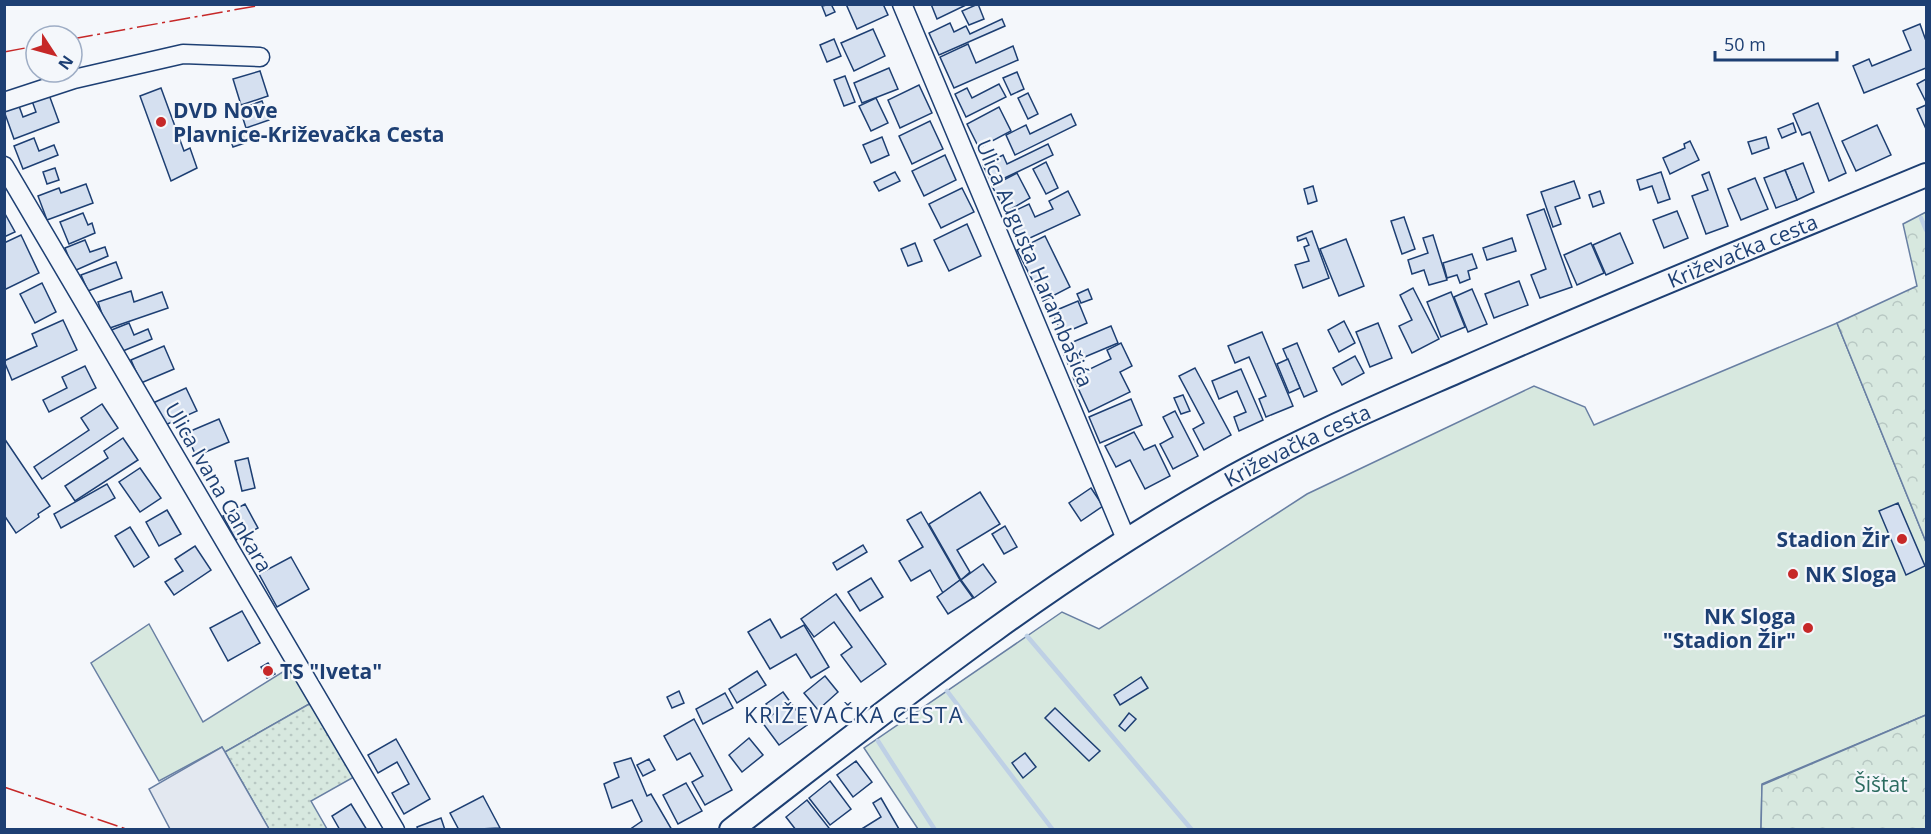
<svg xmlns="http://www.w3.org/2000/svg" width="1931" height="834" font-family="'Open Sans',sans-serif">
  <defs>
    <pattern id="forest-crowns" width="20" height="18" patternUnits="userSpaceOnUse" patternTransform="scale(1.5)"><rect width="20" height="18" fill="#d7e8df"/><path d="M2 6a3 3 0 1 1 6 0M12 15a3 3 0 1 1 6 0" fill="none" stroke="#b8c8c3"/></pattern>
    <pattern id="park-dots" width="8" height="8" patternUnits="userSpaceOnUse" patternTransform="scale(1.5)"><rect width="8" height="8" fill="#d7e8df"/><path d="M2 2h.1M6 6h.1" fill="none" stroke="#b8c8c3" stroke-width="1.8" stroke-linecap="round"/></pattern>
  </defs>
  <rect width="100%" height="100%" fill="#f4f7fb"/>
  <!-- grass -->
  <g fill="#d7e8df" stroke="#687fa3" stroke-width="1.5">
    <path d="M1837,323L1926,542V715L1762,784L1761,829H918L864,748L1062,612L1099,629L1307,494L1534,386L1585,407L1594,425Z"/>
    <path d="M149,624L203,722L297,663L318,699L225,752L222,747L159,781L91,663Z"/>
  </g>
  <!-- forest -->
  <g fill="url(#forest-crowns)" stroke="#687fa3" stroke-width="1.5">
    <path d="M1926,212V542L1837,323L1917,286L1903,224Z"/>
    <path d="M1926,715V829H1761L1762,785Z"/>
  </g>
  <!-- park -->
  <path fill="url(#park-dots)" stroke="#687fa3" stroke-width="1.5" d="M318,699L361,773L311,801L327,829H269L225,752Z"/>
  <!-- parking -->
  <path fill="#e3e8f0" stroke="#687fa3" stroke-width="1.5" d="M222,747L269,829H170L149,789Z"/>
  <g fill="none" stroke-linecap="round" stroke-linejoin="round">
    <!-- stream -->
    <g stroke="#bed0e5" stroke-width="4.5">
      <path d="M1921,218L1926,230"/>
      <path d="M1027,636L1192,830"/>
      <path d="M947,691L1053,830"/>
      <path d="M878,741L935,830"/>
    </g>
  </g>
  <!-- building -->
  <g fill="#d5e0f0" stroke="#1d3f73" stroke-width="1.5">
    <path d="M831,4L835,12L826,16L822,6Z"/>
    <path d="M846,4H883L888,15L857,29Z"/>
    <path d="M931,4H966V5L937,19Z"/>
    <path d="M978,4L984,19L969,25L962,11Z"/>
    <path d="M1002,19L1005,26L939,55L929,33L950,23L954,32L966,26L970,34Z"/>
    <path d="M1920,24L1926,41V68L1864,93L1853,66L1869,59L1872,66L1911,50L1903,31Z"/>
    <path d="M873,29L885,56L854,71L841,43Z"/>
    <path d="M834,39L841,56L827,62L820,45Z"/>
    <path d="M968,44L976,63L1013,46L1018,60L954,88L940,57Z"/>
    <path d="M889,68L898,89L862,103L854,83Z"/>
    <path d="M260,71L268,96L241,105L233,79Z"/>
    <path d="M1017,72L1024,89L1011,95L1003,78Z"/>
    <path d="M845,76L855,102L844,106L834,80Z"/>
    <path d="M1926,79V102L1917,84Z"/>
    <path d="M999,84L1006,97L966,117L955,94L967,88L972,98Z"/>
    <path d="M919,85L932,113L900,128L888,100Z"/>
    <path d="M161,88L184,151L190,148L197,168L171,181L140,96Z"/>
    <path d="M48,92L59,122L14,139L4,111L19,106L23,117L36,112L31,98Z"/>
    <path d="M1028,93L1038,114L1028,119L1018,98Z"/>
    <path d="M876,98L888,123L871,131L859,106Z"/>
    <path d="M262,101L269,120L246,128L240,109Z"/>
    <path d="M1818,103L1846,173L1829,181L1810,132L1802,135L1793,114Z"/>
    <path d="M1926,105V129L1917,109Z"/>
    <path d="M999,107L1011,131L979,148L967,124Z"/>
    <path d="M1071,114L1076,125L1015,155L1006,135L1026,125L1030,134Z"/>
    <path d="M930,121L943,149L912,164L899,136Z"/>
    <path d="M1793,123L1796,132L1782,138L1778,129Z"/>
    <path d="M1877,125L1891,155L1856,171L1842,141Z"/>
    <path d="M242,131L245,143L233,147L229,135Z"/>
    <path d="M882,137L889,155L871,163L863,145Z"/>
    <path d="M1766,137L1769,148L1752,154L1748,142Z"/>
    <path d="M34,138L39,151L54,145L58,155L23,169L14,146Z"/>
    <path d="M1690,141L1699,160L1670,174L1663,158L1685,148L1684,144Z"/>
    <path d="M1048,144L1053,155L992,184L983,165L1003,155L1007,164Z"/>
    <path d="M945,155L956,180L924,196L912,171Z"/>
    <path d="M1046,162L1058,188L1046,194L1033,169Z"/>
    <path d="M1803,163L1814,192L1797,200L1785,170Z"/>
    <path d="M55,168L59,180L47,184L43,172Z"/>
    <path d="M1785,170L1797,200L1776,208L1764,178Z"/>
    <path d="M895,172L900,181L879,191L874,182Z"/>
    <path d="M1661,172L1670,199L1658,203L1652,186L1640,190L1637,180Z"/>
    <path d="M1709,172L1728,226L1706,234L1692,196L1708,190L1702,175Z"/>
    <path d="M1017,173L1030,198L1006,212L992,186Z"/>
    <path d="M1755,178L1768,209L1741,220L1728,189Z"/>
    <path d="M1574,181L1580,198L1555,207L1561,224L1553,227L1541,192Z"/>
    <path d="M86,184L93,203L47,220L38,196L59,188L61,193Z"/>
    <path d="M1313,186L1317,201L1308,204L1304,189Z"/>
    <path d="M962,188L974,212L941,228L929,204Z"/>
    <path d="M1068,191L1080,215L1019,243L1006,215L1029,204L1035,217L1053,209L1049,201Z"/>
    <path d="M1600,191L1604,203L1593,207L1589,195Z"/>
    <path d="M1544,209L1572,287L1540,298L1531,275L1546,269L1527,215Z"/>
    <path d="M1677,211L1688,238L1664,248L1653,220Z"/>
    <path d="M4,212L15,232L4,237Z"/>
    <path d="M83,213L88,225L92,223L95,233L69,244L60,222Z"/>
    <path d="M1404,217L1415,249L1402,254L1391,221Z"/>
    <path d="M967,224L981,256L949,271L934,240Z"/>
    <path d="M1312,231L1329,278L1303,288L1295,265L1309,261L1304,247L1309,245L1306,238L1298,241L1297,237Z"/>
    <path d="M1620,233L1633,263L1606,275L1593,245Z"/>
    <path d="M21,235L39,273L4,290V243Z"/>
    <path d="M1433,235L1447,280L1429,285L1424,270L1412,274L1408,260L1428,253L1423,238Z"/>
    <path d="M1045,236L1070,287L1043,301L1017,250Z"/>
    <path d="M1512,238L1516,251L1487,260L1483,248Z"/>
    <path d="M1346,239L1364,286L1339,296L1320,249Z"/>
    <path d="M85,240L90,252L105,247L108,256L74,271L65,248Z"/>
    <path d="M915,243L922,261L908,266L901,249Z"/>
    <path d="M1591,243L1604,273L1577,285L1564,255Z"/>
    <path d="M1472,254L1477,268L1468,271L1470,279L1460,283L1457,275L1447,278L1443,263Z"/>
    <path d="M116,262L122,278L88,291L81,275Z"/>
    <path d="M1519,281L1528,305L1494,318L1485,294Z"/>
    <path d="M42,283L56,312L35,323L20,294Z"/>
    <path d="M1413,288L1439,339L1412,353L1399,326L1412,320L1400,295Z"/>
    <path d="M1088,289L1092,299L1081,303L1077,294Z"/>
    <path d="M1472,289L1487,324L1468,332L1454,297Z"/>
    <path d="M131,291L134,302L162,292L168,308L107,329L98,302Z"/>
    <path d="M1451,292L1465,327L1441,337L1427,302Z"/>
    <path d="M1078,301L1087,323L1062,334L1052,312Z"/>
    <path d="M63,320L77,350L12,380L4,361L37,346L32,334Z"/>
    <path d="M1344,321L1355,343L1339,352L1328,330Z"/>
    <path d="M129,323L134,335L148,329L152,339L118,353L109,331Z"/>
    <path d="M1378,323L1392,358L1370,367L1356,332Z"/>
    <path d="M1111,326L1118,343L1068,364L1061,347Z"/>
    <path d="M1262,332L1293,406L1266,417L1259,399L1266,396L1249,357L1235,363L1228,346Z"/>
    <path d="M1121,343L1132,366L1120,372L1130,392L1089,412L1073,377L1111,359L1107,350Z"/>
    <path d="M1297,343L1317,391L1304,397L1283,349Z"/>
    <path d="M164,346L174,369L141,383L131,360Z"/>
    <path d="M1355,356L1364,373L1342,385L1333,368Z"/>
    <path d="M1288,359L1300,388L1289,393L1277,364Z"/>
    <path d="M85,366L96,388L49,412L43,400L67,388L62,377Z"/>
    <path d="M1195,368L1231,435L1204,450L1193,429L1204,423L1179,376Z"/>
    <path d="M1241,369L1263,420L1239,431L1234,417L1246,412L1237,391L1219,399L1212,381Z"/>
    <path d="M186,388L197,411L163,426L153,403Z"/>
    <path d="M1183,395L1190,411L1181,414L1174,398Z"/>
    <path d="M1131,399L1142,425L1100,443L1089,417Z"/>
    <path d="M102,404L118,428L42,479L34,467L89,430L81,418Z"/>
    <path d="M1175,411L1198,456L1173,469L1160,444L1173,437L1163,417Z"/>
    <path d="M219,419L229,442L196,456L186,433Z"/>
    <path d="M1134,432L1144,450L1155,445L1170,476L1145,489L1130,460L1116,467L1105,446Z"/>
    <path d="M4,438L50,506L38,514L39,517L16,533L4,515Z"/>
    <path d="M123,438L138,460L75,501L65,486L108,458L104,451Z"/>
    <path d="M248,458L255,488L242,491L235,461Z"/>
    <path d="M140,468L161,498L140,512L119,482Z"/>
    <path d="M107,484L115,498L61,528L54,514Z"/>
    <path d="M1091,488L1103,506L1081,521L1069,503Z"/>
    <path d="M980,492L1000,524L957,550L970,572L961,580L929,524Z"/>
    <path d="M1898,503L1925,566L1906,575L1879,511Z"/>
    <path d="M245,504L258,528L236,540L223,516Z"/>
    <path d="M167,510L181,534L159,546L146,522Z"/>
    <path d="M921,512L960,580L943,593L930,570L911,581L899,561L923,547L907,520Z"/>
    <path d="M1005,526L1017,547L1004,554L992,534Z"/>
    <path d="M130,527L149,557L134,567L115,536Z"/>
    <path d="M863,545L867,552L837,570L833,563Z"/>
    <path d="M195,546L211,570L174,595L165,582L183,571L175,559Z"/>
    <path d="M291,557L309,589L277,607L259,574Z"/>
    <path d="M983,564L996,582L974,598L961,580Z"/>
    <path d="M871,578L883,597L860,611L848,592Z"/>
    <path d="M960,580L973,598L948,614L937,597Z"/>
    <path d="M836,594L886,664L861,682L841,655L852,647L834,622L814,637L801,619Z"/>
    <path d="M242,611L260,643L228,661L210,628Z"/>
    <path d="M770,619L781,638L804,625L829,667L811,678L796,654L770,669L748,632Z"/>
    <path d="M268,663L275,674L267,678L261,667Z"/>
    <path d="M757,671L766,685L737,703L729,689Z"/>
    <path d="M825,676L838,692L818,710L804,693Z"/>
    <path d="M1141,677L1148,688L1120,705L1114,695Z"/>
    <path d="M679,691L684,703L672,708L667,697Z"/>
    <path d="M783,692L807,725L779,745L762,722L773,714L766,704Z"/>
    <path d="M725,693L733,708L703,724L696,709Z"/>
    <path d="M1055,708L1100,751L1089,761L1045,718Z"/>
    <path d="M1129,713L1136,719L1125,731L1119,726Z"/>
    <path d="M694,719L732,790L705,805L692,782L703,776L690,753L677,760L664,736Z"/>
    <path d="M749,738L763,755L742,772L729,755Z"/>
    <path d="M396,739L430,799L404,814L392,793L409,784L397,762L378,773L368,755Z"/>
    <path d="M1025,753L1036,767L1023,778L1012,763Z"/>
    <path d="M631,758L647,796L651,794L672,830H629L642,821L632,800L612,808L604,784L619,777L614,763Z"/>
    <path d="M649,759L655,770L643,776L637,765Z"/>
    <path d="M856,761L872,782L853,797L837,775Z"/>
    <path d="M830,781L851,809L830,825L809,798Z"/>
    <path d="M686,783L702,811L678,824L663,795Z"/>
    <path d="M483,796L500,828L459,830L450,813Z"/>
    <path d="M881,798L899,829L860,830L881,817L873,803Z"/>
    <path d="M807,800L829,828L826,830H796L786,817Z"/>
    <path d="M351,804L367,830H340L332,816Z"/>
    <path d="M441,818L445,830H418L417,827Z"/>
  </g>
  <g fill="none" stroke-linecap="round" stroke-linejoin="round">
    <!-- minor casing -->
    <g stroke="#1d3f73" stroke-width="21">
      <g id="minor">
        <path d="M902,4L1126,539"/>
        <path d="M4,102L74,79L183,54L260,57"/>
        <path d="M4,166L395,830"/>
      </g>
    </g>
    <!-- major casing -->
    <g stroke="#1d3f73" stroke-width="26">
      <g id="major">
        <path id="s1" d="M731,830C889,708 1046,582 1220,484C1296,441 1376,407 1456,372C1612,303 1769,240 1926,175"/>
      </g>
    </g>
    <!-- minor -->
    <use href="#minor" stroke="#f4f7fb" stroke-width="18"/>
    <!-- major -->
    <use href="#major" stroke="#f4f7fb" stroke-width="22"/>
    <!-- power -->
    <g stroke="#c62828" stroke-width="1.5" stroke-dasharray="21 4.5 3 4.5" stroke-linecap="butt">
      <path d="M72,39L267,4"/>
      <path d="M4,52L36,46"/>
      <path d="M4,787L129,830"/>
    </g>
  </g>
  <!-- markers -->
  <g fill="#c62828" stroke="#f4f7fb" stroke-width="2">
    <circle cx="161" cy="122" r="6"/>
    <circle cx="1902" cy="539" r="6"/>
    <circle cx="1793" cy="574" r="6"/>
    <circle cx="1808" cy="628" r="6"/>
    <circle cx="268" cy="671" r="6"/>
  </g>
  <g text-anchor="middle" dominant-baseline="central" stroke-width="4.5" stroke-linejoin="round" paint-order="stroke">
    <!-- poi labels -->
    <g font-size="21" font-weight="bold" fill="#1d3f73" stroke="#f4f7fb" text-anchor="start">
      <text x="173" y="110">DVD Nove<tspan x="173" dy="24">Plavnice-Križevačka Cesta</tspan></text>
      <text x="1890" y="539" text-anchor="end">Stadion Žir</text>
      <text x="1805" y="574">NK Sloga</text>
      <text x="1796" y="616" text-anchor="end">NK Sloga<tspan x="1796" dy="24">"Stadion Žir"</tspan></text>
      <text x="280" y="671">TS "Iveta"</text>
    </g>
    <!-- street labels -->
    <g font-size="21" fill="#1d3f73" stroke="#f4f7fb">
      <text stroke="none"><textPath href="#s1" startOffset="1172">Križevačka cesta</textPath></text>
      <text transform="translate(1035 263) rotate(67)">Ulica Augusta Harambašića</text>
      <text stroke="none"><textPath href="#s1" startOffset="686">Križevačka cesta</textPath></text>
      <text transform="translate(219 487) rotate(60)">Ulica Ivana Cankara</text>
    </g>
    <!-- park labels -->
    <g font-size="21" fill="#2c6c60" stroke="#f4f7fb">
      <text x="1881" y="784">Šištat</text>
    </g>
    <!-- neighbourhood labels -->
    <g font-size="22" letter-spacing="1.5" fill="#1d3f73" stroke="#f4f7fb">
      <text x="854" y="714">KRIŽEVAČKA CESTA</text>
    </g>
  </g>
  <!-- border -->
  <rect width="1931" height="834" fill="none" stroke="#1d3f73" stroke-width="12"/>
  <!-- north arrow -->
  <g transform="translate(54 54) rotate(126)"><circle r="28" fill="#f4f7fb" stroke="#9eadc5" stroke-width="1.5"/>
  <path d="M0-4.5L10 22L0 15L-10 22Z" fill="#c62828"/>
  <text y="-9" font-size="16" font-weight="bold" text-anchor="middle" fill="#1d3f73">N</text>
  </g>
  <!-- scale -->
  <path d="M1715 51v9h122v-9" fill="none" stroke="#1d3f73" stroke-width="3"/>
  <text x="1724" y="51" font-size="18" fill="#1d3f73" stroke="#f4f7fb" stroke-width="4.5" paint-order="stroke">50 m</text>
</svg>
